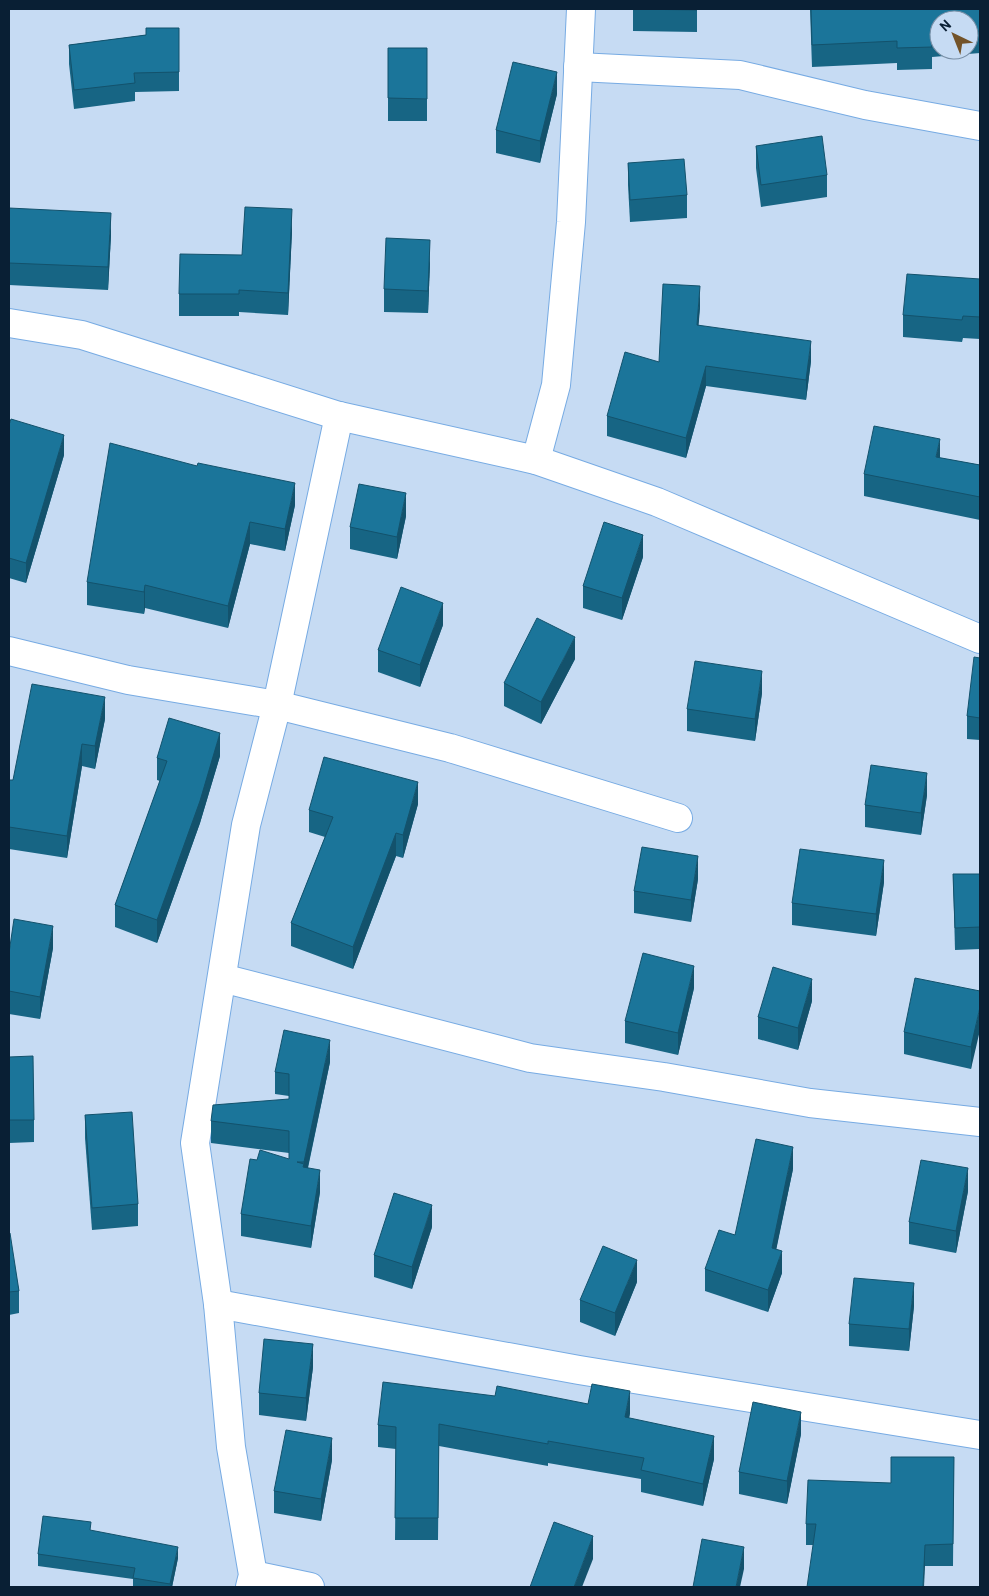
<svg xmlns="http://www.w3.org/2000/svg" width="989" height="1596" font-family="Barlow,sans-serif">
  <rect width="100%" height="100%" fill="#c6dbf3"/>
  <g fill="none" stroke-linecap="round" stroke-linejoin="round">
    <!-- minor casing -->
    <g stroke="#77abe3" stroke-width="30">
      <g id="minor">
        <path d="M578,67L740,75L865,105L980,126"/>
        <path d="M9,323L82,335L339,416L536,460L657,502L980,639"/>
        <path d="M536,460L556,385L571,222L581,9"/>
        <path d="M9,651L128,680L277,705L450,748L678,818"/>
        <path d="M222,978L530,1058L664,1077L810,1103L980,1122"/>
        <path d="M218,1304L579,1370L980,1435"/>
        <path d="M253,1575L310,1587"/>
        <path d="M250,1587L253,1575L231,1447L218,1304L195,1143L246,825L277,705L339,416"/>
      </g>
    </g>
    <!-- minor -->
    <use href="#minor" stroke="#fff" stroke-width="28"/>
  </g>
  <!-- wall -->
  <g fill="#176584" fill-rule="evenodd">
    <path d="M633,9H697V32L633,31Z"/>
    <path d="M810,9H980V53L932,57V69L897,70V63L812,67ZM939,20H969V50H939Z"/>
    <path d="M179,28V91L135,92V101L74,109L69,64V45L146,35Z"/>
    <rect x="388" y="48" width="39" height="73"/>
    <path d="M557,94L540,163L496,153V130Z"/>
    <path d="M756,146L827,175V197L761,207L756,168Z"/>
    <path d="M628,163L687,195V218L630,222L628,185Z"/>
    <path d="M9,208L111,235L108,290L9,285Z"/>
    <path d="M292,231L288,315L239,312V316H179V294L242,255Z"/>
    <path d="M430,262L428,313L384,312V289Z"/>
    <path d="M980,279V339L963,338L962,342L903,337V315Z"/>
    <path d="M700,307L698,325L811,361L806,400L706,386L686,458L607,436V416L659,362Z"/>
    <path d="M9,425L64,455L26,583L9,578Z"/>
    <path d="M940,458L980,465V520L864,496V474Z"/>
    <path d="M295,505L285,551L250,544L228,628L145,608L144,614L87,605V582Z"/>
    <path d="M406,516L397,559L350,549V527Z"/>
    <path d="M643,557L622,620L583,608V586Z"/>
    <path d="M443,625L420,687L378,672V650Z"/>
    <path d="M980,658V740L967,739V716Z"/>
    <path d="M575,659L541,724L504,706V683Z"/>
    <path d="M762,693L755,741L687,731V709Z"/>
    <path d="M105,719L95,769L82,766L67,858L9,849V780H13Z"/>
    <path d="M220,756L200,823L157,943L115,927V905L160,781L157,780V758Z"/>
    <path d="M927,795L921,835L865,827V805Z"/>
    <path d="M418,804L403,858L396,856L353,969L291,946V923L325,837L309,832V810Z"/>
    <path d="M953,874H980V949L955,950Z"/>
    <path d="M698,879L691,922L634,913V891Z"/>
    <path d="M884,882L876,936L792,925V903Z"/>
    <path d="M53,948L40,1019L9,1014V953Z"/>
    <path d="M694,988L678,1055L625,1043V1021Z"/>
    <path d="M980,991L971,1069L904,1054V1032Z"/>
    <path d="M812,1001L798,1050L758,1039V1017Z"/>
    <path d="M9,1057L34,1120V1142L9,1143Z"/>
    <path d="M330,1062L308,1168L320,1192L311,1248L241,1236V1214L257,1160L289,1159V1153L211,1143V1121L289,1099V1096L275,1094V1072Z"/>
    <path d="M85,1115L138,1204V1226L92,1230L85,1138Z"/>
    <path d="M793,1169L776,1249L782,1273L768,1312L705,1291V1269Z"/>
    <path d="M968,1191L956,1253L909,1244V1222Z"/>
    <path d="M432,1227L412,1289L374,1277V1255Z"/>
    <path d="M9,1233L19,1291V1313L9,1315Z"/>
    <path d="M637,1282L615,1336L580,1322V1300Z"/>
    <path d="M914,1306L909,1351L849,1346V1324Z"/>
    <path d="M313,1367L306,1421L259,1415V1393Z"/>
    <path d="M630,1413L629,1418L714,1459L703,1506L641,1492V1479L548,1463V1466L439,1446L438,1540H395L396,1449L378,1447V1425Z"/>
    <path d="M801,1434L787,1504L739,1494V1472Z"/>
    <path d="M954,1457L953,1566H925L813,1545H806V1524L891,1483Z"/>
    <path d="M332,1460L321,1521L274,1513V1491Z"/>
    <path d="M91,1531L178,1558L172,1587H133V1579L38,1566V1554Z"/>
  </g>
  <!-- shaded-wall -->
  <g fill="#13526c">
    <path d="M557,72V94L540,163V141Z"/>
    <path d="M292,209V231L288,315V293Z"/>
    <path d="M111,213V235L108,290V267Z"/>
    <path d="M430,240V262L428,313V291Z"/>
    <path d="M700,286V307L697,346V325Z"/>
    <path d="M811,341V361L806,400V380Z"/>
    <path d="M706,366V386L686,458V438Z"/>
    <path d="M64,435V455L26,583V563Z"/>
    <path d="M940,439V462L936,457Z"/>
    <path d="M295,483V505L285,551V529Z"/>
    <path d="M406,493V516L397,559V537Z"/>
    <path d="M250,522V544L228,628V606Z"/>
    <path d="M643,535V557L622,620V598Z"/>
    <path d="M145,585V608L144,614V592Z"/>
    <path d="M443,603V625L420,687V665Z"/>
    <path d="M575,637V659L541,724V702Z"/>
    <path d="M762,671V693L755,741V719Z"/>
    <path d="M105,697V719L95,769V746Z"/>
    <path d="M220,733V756L200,823L157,943V920Z"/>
    <path d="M82,744V766L67,858V836Z"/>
    <path d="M927,773V795L921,835V813Z"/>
    <path d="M418,782V804L403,858V835Z"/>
    <path d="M396,833V856L353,969V947Z"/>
    <path d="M698,856V879L691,922V900Z"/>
    <path d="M884,860V882L876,936V914Z"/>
    <path d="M53,926V948L40,1019V997Z"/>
    <path d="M694,966V988L678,1055V1033Z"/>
    <path d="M812,979V1001L798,1050V1028Z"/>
    <path d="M980,1007V1030L971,1069V1047Z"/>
    <path d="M330,1040V1062L304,1185V1162Z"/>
    <path d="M793,1147V1169L772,1270V1248Z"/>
    <path d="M968,1168V1191L956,1253V1231Z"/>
    <path d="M320,1170V1192L311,1248V1226Z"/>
    <path d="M432,1205V1227L412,1289V1267Z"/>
    <path d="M782,1251V1273L768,1312V1290Z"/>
    <path d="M637,1260V1282L615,1336V1313Z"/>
    <path d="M914,1283V1306L909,1351V1329Z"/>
    <path d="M313,1344V1367L306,1421V1398Z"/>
    <path d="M630,1391V1413L625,1439V1417Z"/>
    <path d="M801,1412V1434L787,1504V1481Z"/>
    <path d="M714,1436V1459L703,1506V1484Z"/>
    <path d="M332,1438V1460L321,1521V1499Z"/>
    <path d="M593,1536V1559L582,1587H574Z"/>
    <path d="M925,1545V1566L924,1587H923Z"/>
    <path d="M178,1547V1558L172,1587H170Z"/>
    <path d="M744,1547V1569L740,1587H736Z"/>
  </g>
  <!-- building -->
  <g fill="#1b759a" stroke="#13526c">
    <path d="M633,9H697V10Z"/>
    <path d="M811,9H980V31L969,32V20H939V34H931L932,47L897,48V41L812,45Z"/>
    <path d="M146,28H179V72L134,73L135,83L74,90L69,45L146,35Z"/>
    <path d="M388,48H427V99L388,98Z"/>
    <path d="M513,62L557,72L540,141L496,130Z"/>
    <path d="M822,136L827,175L761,185L756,146Z"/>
    <path d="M684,159L687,195L630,200L628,163Z"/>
    <path d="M245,207L292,209L288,293L239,290V294H179L180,254L242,255Z"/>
    <path d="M9,208L111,213L108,267L9,263Z"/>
    <path d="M386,238L430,240L428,291L384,289Z"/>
    <path d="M907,274L980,279V317L963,316L962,320L903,315Z"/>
    <path d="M663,284L700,286L697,325L811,341L806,380L706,366L686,438L607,416L625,352L659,362Z"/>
    <path d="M11,419L64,435L26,563L9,558V425Z"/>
    <path d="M874,426L940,439L936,457L980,465V497L864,474Z"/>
    <path d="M110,443L197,466L198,463L295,483L285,529L250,522L228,606L145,585L144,592L87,582Z"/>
    <path d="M359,484L406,493L397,537L350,527Z"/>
    <path d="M604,522L643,535L622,598L583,586Z"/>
    <path d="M401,587L443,603L420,665L378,650Z"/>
    <path d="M537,618L575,637L541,702L504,683Z"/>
    <path d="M974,657L980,658V718L967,716Z"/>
    <path d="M695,661L762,671L755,719L687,709Z"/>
    <path d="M32,684L105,697L95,746L82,744L67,836L9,827V780H13Z"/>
    <path d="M169,718L220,733L200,801L157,920L115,905L167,761L157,758Z"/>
    <path d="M324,757L418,782L403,835L396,833L353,947L291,923L333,817L309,810Z"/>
    <path d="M871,765L927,773L921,813L865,805Z"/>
    <path d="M642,847L698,856L691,900L634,891Z"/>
    <path d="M800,849L884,860L876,914L792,903Z"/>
    <path d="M953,874H980V927L955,928Z"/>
    <path d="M14,919L53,926L40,997L9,991V953Z"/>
    <path d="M643,953L694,966L678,1033L625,1021Z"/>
    <path d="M773,967L812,979L798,1028L758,1017Z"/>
    <path d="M915,978L980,991V1007L971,1047L904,1032Z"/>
    <path d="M284,1030L330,1040L304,1162H297L304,1164L303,1167L320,1170L311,1226L241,1214L250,1159L257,1160L260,1150L289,1159V1131L211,1121L213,1105L289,1099V1074L275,1072Z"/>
    <path d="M33,1056L34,1120H9V1057Z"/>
    <path d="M132,1112L138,1204L92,1208L85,1115Z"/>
    <path d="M756,1139L793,1147L772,1248L782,1251L768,1290L705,1269L719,1230L735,1235Z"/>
    <path d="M921,1160L968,1168L956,1231L909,1222Z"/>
    <path d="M394,1193L432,1205L412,1267L374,1255Z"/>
    <path d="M9,1233H10L19,1291L9,1292Z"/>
    <path d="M603,1246L637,1260L615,1313L580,1300Z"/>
    <path d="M854,1278L914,1283L909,1329L849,1324Z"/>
    <path d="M264,1339L313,1344L306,1398L259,1393Z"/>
    <path d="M383,1382L495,1396L497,1386L588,1404L592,1384L630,1391L625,1417L714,1436L703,1484L641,1470L644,1458L548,1441V1444L439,1424L438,1518H395L396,1427L378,1425Z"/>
    <path d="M753,1402L801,1412L787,1481L739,1472Z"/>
    <path d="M286,1430L332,1438L321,1499L274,1491Z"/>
    <path d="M891,1457H954L953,1544L925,1545L923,1587H807L816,1524H806L808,1480L891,1483Z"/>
    <path d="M43,1516L91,1522L90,1530L178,1547L170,1584L133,1578L135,1568L38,1554Z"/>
    <path d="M554,1522L593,1536L574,1587H530Z"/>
    <path d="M702,1539L744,1547L736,1587H693Z"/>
  </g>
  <!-- border -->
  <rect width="989" height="1596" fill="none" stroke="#091f34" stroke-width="20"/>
  <!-- north arrow -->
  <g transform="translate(954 35) rotate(317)"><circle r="24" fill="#c6dbf3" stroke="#7a90a7"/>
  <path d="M0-4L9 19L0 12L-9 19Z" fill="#735329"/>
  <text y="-8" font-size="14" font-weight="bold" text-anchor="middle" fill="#091f34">N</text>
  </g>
</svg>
